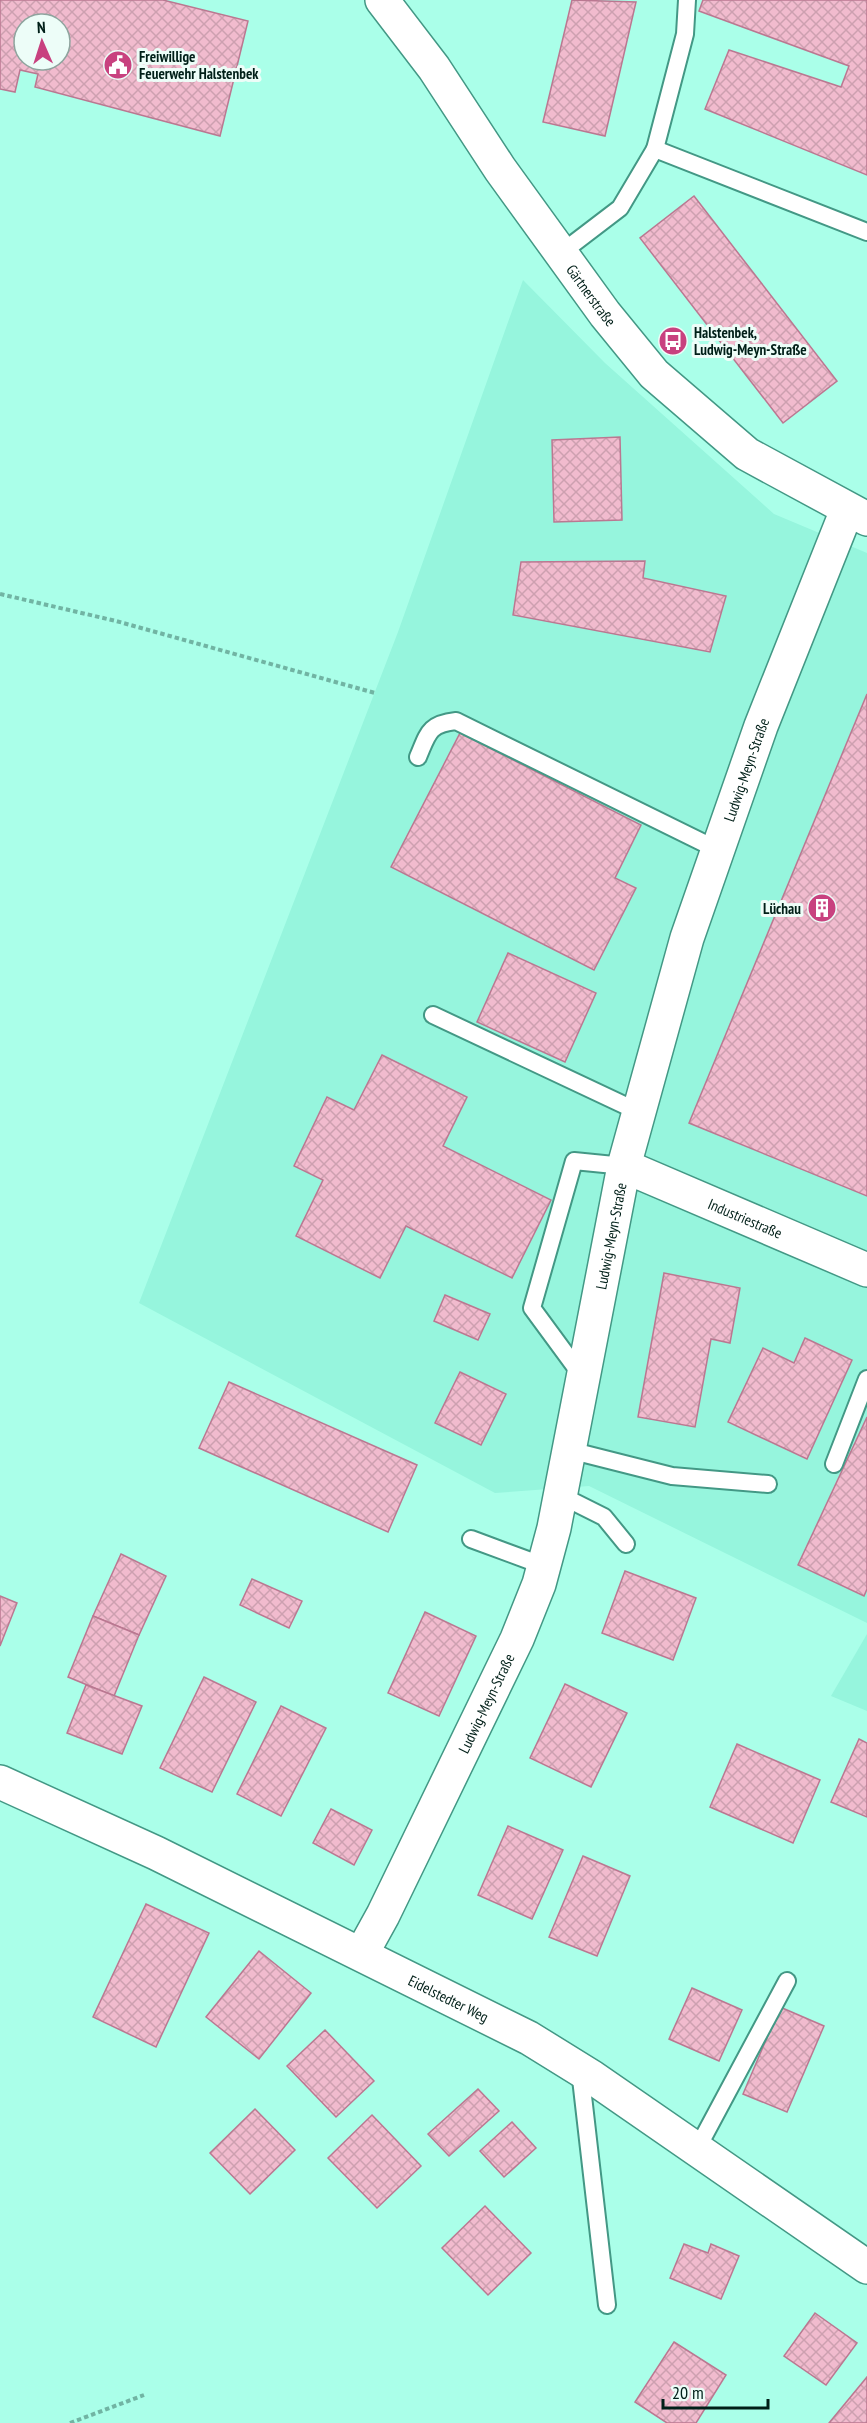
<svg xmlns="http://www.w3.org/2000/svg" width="867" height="2423" font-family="'PT Sans Narrow',sans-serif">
  <defs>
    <pattern id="building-cross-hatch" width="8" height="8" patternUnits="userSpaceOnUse" patternTransform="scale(1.5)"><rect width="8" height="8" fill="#f1bbce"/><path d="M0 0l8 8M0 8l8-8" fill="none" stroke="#cda0b0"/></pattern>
  </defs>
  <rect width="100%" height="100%" fill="#aaffe9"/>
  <!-- built -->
  <g fill="#96f5dd">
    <path d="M523,280L605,363L774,514L867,553V1623L589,1486L495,1493L139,1303L398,632Z"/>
    <path d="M867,1634V1711L831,1696Z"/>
  </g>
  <!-- building -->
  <g fill="url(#building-cross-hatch)" stroke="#ba7891" stroke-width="1.5" fill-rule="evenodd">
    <path d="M0,0H163L248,21L220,136L35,87L38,74L20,70L15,92L0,89ZM24,24H60V60H24Z"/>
    <path d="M572,0L636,2L605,136L543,122Z"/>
    <path d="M703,0H867V175L705,109L729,50L841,87L849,66L699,11Z"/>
    <path d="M694,196L837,381L783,423L640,238Z"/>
    <path d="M620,437L622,520L554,522L552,440Z"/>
    <path d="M645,561L643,578L726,596L710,652L513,615L521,562Z"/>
    <path d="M867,694V1196L689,1123Z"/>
    <path d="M460,733L641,825L615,878L636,888L594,970L391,867Z"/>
    <path d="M508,953L596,993L565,1062L477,1022Z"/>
    <path d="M382,1055L467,1097L443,1146L551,1200L512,1278L406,1226L380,1278L296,1236L323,1180L294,1166L327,1097L354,1110Z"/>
    <path d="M664,1273L740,1288L730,1343L711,1339L695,1427L638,1417Z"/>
    <path d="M445,1295L490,1314L478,1340L434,1321Z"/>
    <path d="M805,1338L852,1360L807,1459L728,1422L763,1348L794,1363Z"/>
    <path d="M460,1372L506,1394L481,1445L435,1423Z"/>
    <path d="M229,1382L417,1465L388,1532L199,1448Z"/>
    <path d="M867,1417V1589L864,1596L798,1565Z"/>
    <path d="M121,1554L166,1576L139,1635L93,1616Z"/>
    <path d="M625,1571L696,1598L673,1660L602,1633Z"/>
    <path d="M252,1579L302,1601L289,1628L240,1605Z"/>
    <path d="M0,1596L17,1603L0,1646Z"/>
    <path d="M425,1612L476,1636L439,1716L388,1693Z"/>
    <path d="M93,1616L139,1635L114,1696L68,1677Z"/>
    <path d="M204,1677L256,1702L212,1792L160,1768Z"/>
    <path d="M565,1684L627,1713L591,1787L530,1758Z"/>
    <path d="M86,1685L142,1706L122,1754L67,1733Z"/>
    <path d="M281,1706L326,1728L281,1816L237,1794Z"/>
    <path d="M859,1739L867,1743V1817L831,1802Z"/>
    <path d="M737,1744L820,1780L793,1843L710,1807Z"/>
    <path d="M331,1809L372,1830L354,1865L313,1843Z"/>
    <path d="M508,1826L563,1850L532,1919L478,1895Z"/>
    <path d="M583,1856L630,1876L597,1956L549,1937Z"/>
    <path d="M146,1904L209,1933L156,2047L93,2017Z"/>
    <path d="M259,1951L311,1993L259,2059L206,2017Z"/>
    <path d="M692,1988L742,2010L719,2061L669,2039Z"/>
    <path d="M780,2007L824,2026L787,2112L743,2094Z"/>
    <path d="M325,2030L374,2081L336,2117L287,2066Z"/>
    <path d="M478,2089L499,2111L449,2156L428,2134Z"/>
    <path d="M255,2109L295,2150L250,2194L210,2153Z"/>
    <path d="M372,2115L421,2166L377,2208L328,2158Z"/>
    <path d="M512,2122L536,2148L504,2177L480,2151Z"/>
    <path d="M485,2206L531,2253L488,2295L442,2248Z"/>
    <path d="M684,2244L708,2253L711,2244L739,2256L721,2299L670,2278Z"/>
    <path d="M815,2313L857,2343L826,2385L784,2356Z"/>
    <path d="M674,2342L726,2375L696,2423H667L635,2402Z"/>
    <path d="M867,2377V2423H829Z"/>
  </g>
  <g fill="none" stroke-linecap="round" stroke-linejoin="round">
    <!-- service casing -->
    <g stroke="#439885" stroke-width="20">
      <g id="service">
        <path d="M655,149L685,34L687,0"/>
        <path d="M561,253L620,208L655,149L867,232"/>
        <path d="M418,757C428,734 428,724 456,721L718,850"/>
        <path d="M433,1015L639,1112"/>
        <path d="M582,1376L532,1308L574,1161L624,1166"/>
        <path d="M569,1450L672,1476L768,1484"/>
        <path d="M834,1464L867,1379"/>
        <path d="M560,1495L604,1517L626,1544"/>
        <path d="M471,1539L544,1566"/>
        <path d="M580,2070L607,2305"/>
        <path d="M697,2149L787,1981"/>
      </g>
    </g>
    <!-- minor casing -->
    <g stroke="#439885" stroke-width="36">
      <g id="minor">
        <path id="s1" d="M624,1166L867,1270"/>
        <path id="s2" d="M0,1782L156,1853L529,2038L592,2077L867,2267"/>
        <path id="s3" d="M362,1953L383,1915L517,1639L539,1584L554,1528L624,1166L687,938L761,726L847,510"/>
      </g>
    </g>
    <!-- tertiary casing -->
    <g stroke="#439885" stroke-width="36">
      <g id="tertiary">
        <path id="s4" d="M382,0L434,68L500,169L605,314L654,374L747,454L867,519"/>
      </g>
    </g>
    <!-- path -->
    <g stroke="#71b4a3" stroke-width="4" stroke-dasharray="4.5 3" stroke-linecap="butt">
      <path d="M0,594L116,621L375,693"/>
      <path d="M70,2423L144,2395"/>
    </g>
    <!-- service -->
    <use href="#service" stroke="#fff" stroke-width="16"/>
    <!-- minor -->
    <use href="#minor" stroke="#fff" stroke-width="33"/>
    <!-- tertiary -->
    <use href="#tertiary" stroke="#fff" stroke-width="33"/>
  </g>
  <!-- icons -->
  <defs>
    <g id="civic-disc" transform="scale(1.5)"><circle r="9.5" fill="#c8417f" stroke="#edfdf8"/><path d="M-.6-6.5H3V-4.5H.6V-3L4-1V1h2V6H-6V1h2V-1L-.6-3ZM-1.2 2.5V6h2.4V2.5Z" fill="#fff"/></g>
    <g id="bus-disc" transform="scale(1.5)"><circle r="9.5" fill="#c8417f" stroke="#edfdf8"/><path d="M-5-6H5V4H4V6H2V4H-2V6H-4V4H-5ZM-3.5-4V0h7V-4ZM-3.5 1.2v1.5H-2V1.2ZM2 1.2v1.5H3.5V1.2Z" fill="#fff"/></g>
    <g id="building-disc" transform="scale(1.5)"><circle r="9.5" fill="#c8417f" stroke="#edfdf8"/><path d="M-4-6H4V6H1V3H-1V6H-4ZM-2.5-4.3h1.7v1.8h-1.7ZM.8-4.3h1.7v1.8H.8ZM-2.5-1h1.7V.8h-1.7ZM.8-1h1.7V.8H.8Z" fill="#fff"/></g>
  </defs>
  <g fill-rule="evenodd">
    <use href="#civic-disc" x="118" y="65"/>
    <use href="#bus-disc" x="673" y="341"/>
    <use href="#building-disc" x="822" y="908"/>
  </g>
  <g text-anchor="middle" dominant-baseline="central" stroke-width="6" stroke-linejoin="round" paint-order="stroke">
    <!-- poi labels -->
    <g font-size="15" font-weight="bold" fill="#001f18" stroke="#edfdf8" text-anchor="start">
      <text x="139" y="56">Freiwillige<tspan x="139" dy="17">Feuerwehr Halstenbek</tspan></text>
      <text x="694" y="332">Halstenbek,<tspan x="694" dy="17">Ludwig-Meyn-Straße</tspan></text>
      <text x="801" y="908" text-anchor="end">Lüchau</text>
    </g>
    <!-- street labels -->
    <g font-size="15" fill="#001f18" stroke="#edfdf8">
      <text stroke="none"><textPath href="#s4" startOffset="362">Gärtnerstraße</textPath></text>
      <text stroke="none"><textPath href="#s3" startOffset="1251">Ludwig-Meyn-Straße</textPath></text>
      <text stroke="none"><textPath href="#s1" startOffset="132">Industriestraße</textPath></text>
      <text stroke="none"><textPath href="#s3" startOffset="765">Ludwig-Meyn-Straße</textPath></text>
      <text stroke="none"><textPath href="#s3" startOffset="279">Ludwig-Meyn-Straße</textPath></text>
      <text stroke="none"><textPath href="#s2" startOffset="498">Eidelstedter Weg</textPath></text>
    </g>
  </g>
  <!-- north arrow -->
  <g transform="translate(42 42) rotate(357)"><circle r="28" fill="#edfdf8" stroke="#8ea49e" stroke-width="1.5"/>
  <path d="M0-4.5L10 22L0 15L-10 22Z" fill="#c8417f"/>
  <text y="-9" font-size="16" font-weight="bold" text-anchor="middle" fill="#001f18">N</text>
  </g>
  <!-- scale -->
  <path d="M663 2399v9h105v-9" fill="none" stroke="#001f18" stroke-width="3"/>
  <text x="672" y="2399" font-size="18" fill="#001f18" stroke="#edfdf8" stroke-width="4.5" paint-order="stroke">20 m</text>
</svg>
